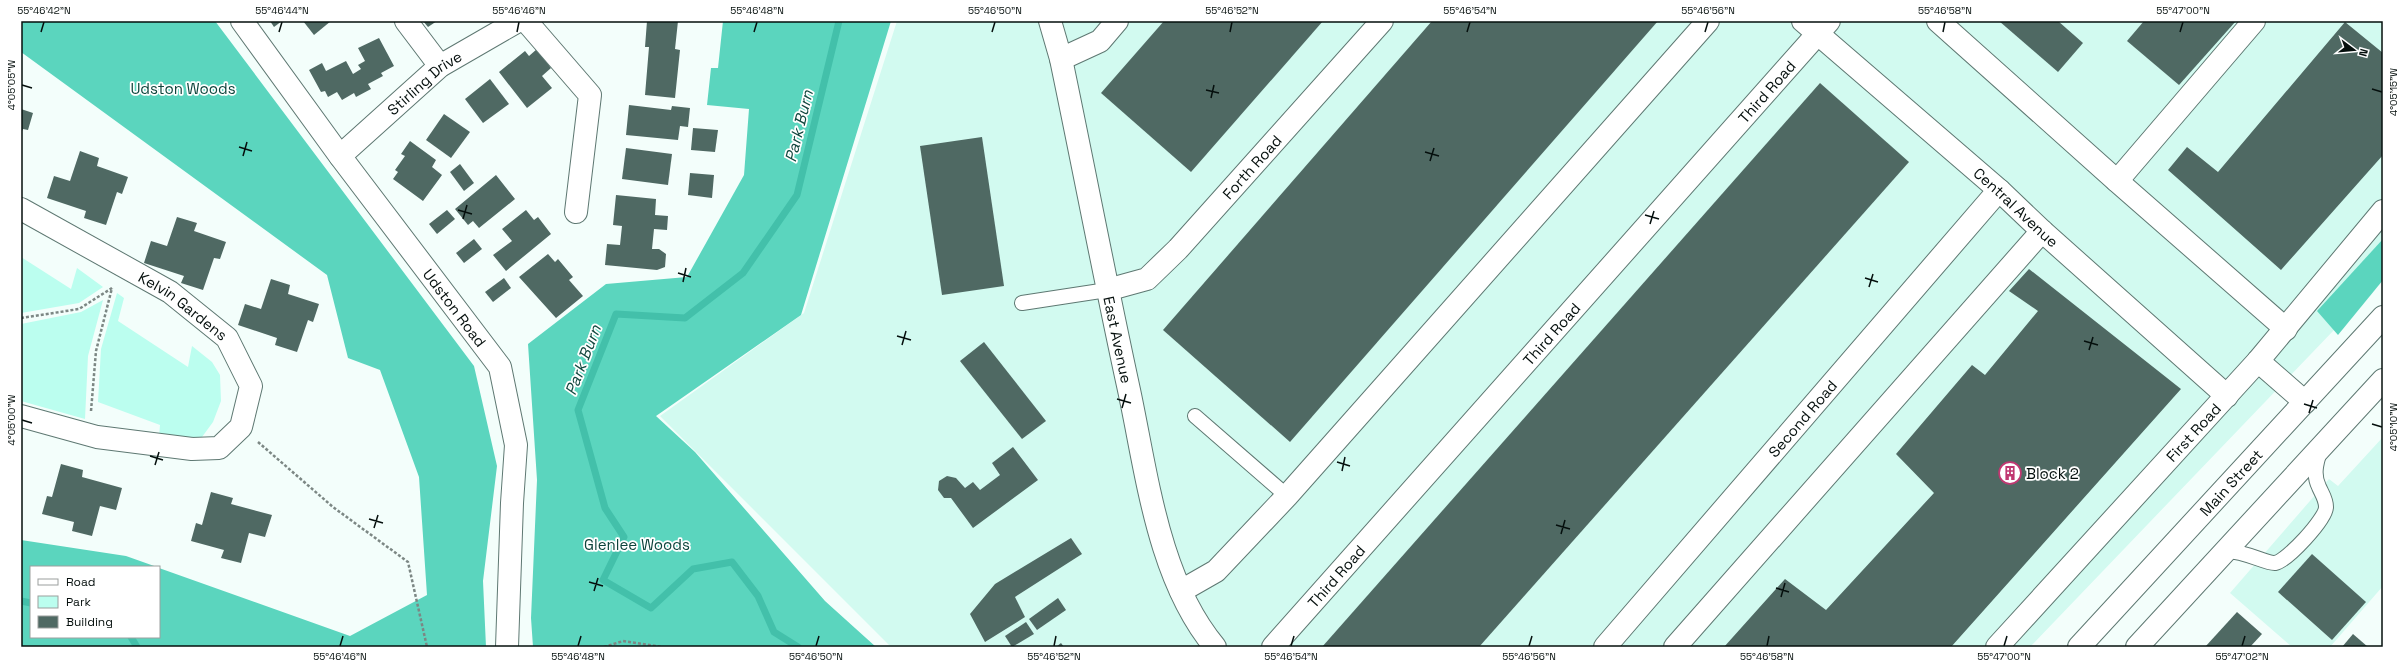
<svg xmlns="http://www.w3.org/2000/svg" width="2404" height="668" font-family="'Space Grotesk',sans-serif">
  <rect width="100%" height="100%" fill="#f3fefb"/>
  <!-- built -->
  <g fill="#d2faf0">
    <path d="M897,21H2383V279L2030,647H891L660,416L804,313Z"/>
    <path d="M2383,437V586L2330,647H2292L2230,593L2329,479L2338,486Z"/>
  </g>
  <!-- green -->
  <g fill="#bbfeef">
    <path d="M21,257L71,289L77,268L103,287L79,303L21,313Z"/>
    <path d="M117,293L124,298L118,321L188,367L192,346L212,362L220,375L221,401L213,422L202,437L184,440L159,437L160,425L98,402L101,349Z"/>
    <path d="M103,300L88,356L85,419L21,401V324L81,312Z"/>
  </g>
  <!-- forest -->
  <g fill="#5bd5be">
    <path d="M21,21H215L474,366L497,466L483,581L486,647H21V540L126,556L157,567H31V637H159V568L350,636L427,595L419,477L380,370L348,358L327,275L21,52Z"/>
    <path d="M723,21H891L801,315L656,416L695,452L825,601L876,647H533L531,618L537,480L528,344L606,284L687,277L744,175L749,109L707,105L711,68H718Z"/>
    <path d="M2383,239V280L2338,335L2317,311Z"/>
  </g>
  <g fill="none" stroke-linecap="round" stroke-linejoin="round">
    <!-- stream -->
    <g stroke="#43c0aa" stroke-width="7">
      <path d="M21,601L31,603"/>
      <path d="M131,637L137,647"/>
      <path d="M798,647L774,632L758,596L732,562L693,569L651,608L603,580L624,537L605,508L578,410L616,314L685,318L743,273L797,195L839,21"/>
    </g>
  </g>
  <!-- building -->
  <g fill="#4f6963">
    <path d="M270,21H282L274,27Z"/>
    <path d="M303,21H331L314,35Z"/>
    <path d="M423,21H437L428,27Z"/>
    <path d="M647,21H678L675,49L680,50L675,98L645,95L649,47H645Z"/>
    <path d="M1164,21H1323L1191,172L1101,93Z"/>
    <path d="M1432,21H1658L1290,442L1163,330Z"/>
    <path d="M1999,21H2058L2083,43L2058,72Z"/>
    <path d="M2144,21H2236L2179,85L2127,41Z"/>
    <path d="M2345,22L2383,53V155L2281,270L2168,170L2187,147L2218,172Z"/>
    <path d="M379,38L394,66L381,73L383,76L368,84L371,89L356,97L354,93L342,100L337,92L328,97L325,91L321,92L309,70L322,63L326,71L346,61L353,74L361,69L358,65L365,61L358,48Z"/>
    <path d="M537,49L551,68L542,76L552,88L527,108L499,72L525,51L529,56Z"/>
    <path d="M490,79L509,104L483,123L465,99Z"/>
    <path d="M1820,83L1909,162L1479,647H1322Z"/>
    <path d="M629,105L671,110L672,106L690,108L688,127L680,126L678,140L626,135Z"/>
    <path d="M21,109L33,113L28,130L23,129L21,133Z"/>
    <path d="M444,114L470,132L451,158L426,140Z"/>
    <path d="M693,128L718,130L715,152L691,150Z"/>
    <path d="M982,137L1004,286L942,295L920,146Z"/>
    <path d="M410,141L436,160L432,167L442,175L423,201L393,179L398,172L395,170L405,156L401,154Z"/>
    <path d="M626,148L672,154L668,185L622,179Z"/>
    <path d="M80,151L99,158L97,166L128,177L122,194L117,192L106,225L84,218L86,211L47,198L54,176L70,181Z"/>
    <path d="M460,164L474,183L464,191L450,172Z"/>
    <path d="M690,173L714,175L712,198L688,195Z"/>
    <path d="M496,175L515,199L479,228L473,221L468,225L455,209Z"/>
    <path d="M616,195L656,199L655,215L668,216L667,230L654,229L652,249H659L666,254L665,267L657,270L605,265L607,244L620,245L622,226L613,225Z"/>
    <path d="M447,210L455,219L437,234L429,224Z"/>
    <path d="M526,210L534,220L538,217L551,234L506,271L493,255L512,241L502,229Z"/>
    <path d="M177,217L197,223L194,231L226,242L220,259L214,258L203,290L181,283L184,276L144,263L151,241L167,246Z"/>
    <path d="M474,239L482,249L464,263L456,253Z"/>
    <path d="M548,254L555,262L558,259L573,277L569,280L583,296L556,318L519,277Z"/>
    <path d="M2029,269L2181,389L1951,647H1724L1785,579L1826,610L1934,493L1896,454L1972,365L1985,375L2038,311L2009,291Z"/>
    <path d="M504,278L511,288L493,302L485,292Z"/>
    <path d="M271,279L290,285L288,294L319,304L313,322L308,320L297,352L275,345L277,338L238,325L245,304L261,309Z"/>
    <path d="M984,342L1046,421L1022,439L960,361Z"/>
    <path d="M1013,447L1038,480L973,528L951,498H944L938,490L939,481L947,476L956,478L965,488L973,482L980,490L1000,475L992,463Z"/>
    <path d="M61,464L83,470L82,477L122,488L116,510L100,506L92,536L72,531L74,522L42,514L47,496L52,497Z"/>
    <path d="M211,492L233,498L231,504L272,515L265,537L249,533L241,563L221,558L224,550L191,541L196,523L202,525Z"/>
    <path d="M1071,538L1082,554L1015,597L1025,617L985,642L970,614L995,584Z"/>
    <path d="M2312,554L2366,602L2332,640L2278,592Z"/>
    <path d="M1058,598L1066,610L1037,630L1029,619Z"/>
    <path d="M2237,612L2262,634L2250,647H2205Z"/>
    <path d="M1026,622L1034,634L1012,647L1005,636Z"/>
    <path d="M2353,634L2368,647H2342Z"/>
    <path d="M1061,643L1064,647H1056Z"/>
  </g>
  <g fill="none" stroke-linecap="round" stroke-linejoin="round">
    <!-- lane casing -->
    <g stroke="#5e7872" stroke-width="16">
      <g id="lane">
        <path d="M1022,303L1107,290"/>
        <path d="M1195,416L1287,496"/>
        <path d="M2225,551C2243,550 2267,564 2275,563C2287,561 2326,519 2326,507C2326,499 2322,494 2319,487C2313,475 2316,464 2320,451"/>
      </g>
    </g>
    <!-- street casing -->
    <g stroke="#5e7872" stroke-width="24">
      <g id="street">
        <path id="s1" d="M242,21L340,156L500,367L516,445L512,503L507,647"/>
        <path d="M406,21L440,66"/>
        <path d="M526,21L590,95L576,212"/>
        <path id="s2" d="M1050,21L1061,59C1084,169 1105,280 1129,390C1147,474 1158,579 1215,647"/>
        <path id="s3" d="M1803,21L1999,190L2042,231L2227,396"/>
        <path d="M1938,21L2117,181L2286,329"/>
        <path d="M1061,59L1100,41L1117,21"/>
        <path id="s4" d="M340,156L440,66L518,21"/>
        <path d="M2117,181L2254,21"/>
        <path id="s5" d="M21,209L170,292L227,338L251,386L241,427L219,448L192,449L97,437L21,416"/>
        <path id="s6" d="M1107,290L1147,279L1178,249L1382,21"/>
        <path d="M2258,361L2305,402"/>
        <path d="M1181,591L1216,571L1287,496L1708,21"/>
        <path id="s7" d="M1273,647L1829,21"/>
        <path id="s8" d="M1605,647L1999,190"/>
        <path d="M1675,647L2042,231"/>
        <path id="s9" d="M1997,647L2258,361L2383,211"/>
      </g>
    </g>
    <!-- secondary casing -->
    <g stroke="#5e7872" stroke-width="24">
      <g id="secondary">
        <path id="s10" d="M2079,647L2383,317"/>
        <path d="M2137,647L2383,380"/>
      </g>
    </g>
    <!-- path -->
    <g stroke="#7c8784" stroke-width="2.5" stroke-dasharray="3 2" stroke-linecap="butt">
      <path d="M21,318L79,309L112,288"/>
      <path d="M91,411L96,351L112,288"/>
      <path d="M258,442L333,507L408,562L427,647"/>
      <path d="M604,647L623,641L663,647"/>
    </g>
    <!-- lane -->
    <use href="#lane" stroke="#fff" stroke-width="14"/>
    <!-- street -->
    <use href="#street" stroke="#fff" stroke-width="22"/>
    <!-- secondary -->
    <use href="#secondary" stroke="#fff" stroke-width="22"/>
  </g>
  <!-- ticks -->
  <path fill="none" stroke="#050f0d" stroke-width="1.5" d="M41,32L44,22M279,32L282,22M517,32L519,22M754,32L757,22M992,32L995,22M1230,32L1232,22M1467,32L1470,22M1705,32L1708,22M1943,32L1945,22M2180,32L2183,22M22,85L32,88M2372,89L2382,92M1206,90L1219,93M1211,98L1214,85M239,147L252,151M1425,152L1439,156M243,156L247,142M1430,161L1434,148M458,210L472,214M1645,215L1659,219M463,219L467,205M1650,224L1654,211M678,273L691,277M1865,278L1878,282M683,282L686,268M1869,287L1873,274M897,336L911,340M2084,341L2098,345M902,345L906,331M2089,350L2093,337M1117,399L1131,403M2304,404L2317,408M1122,408L1126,394M2309,413L2313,400M22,420L32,423M2372,424L2382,427M150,456L163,460M1337,462L1350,466M155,465L159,452M1342,471L1345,457M369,519L383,523M1556,525L1570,529M374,528L378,515M1561,534L1565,520M589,582L603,586M1776,588L1789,592M594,591L598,578M1781,597L1785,583M340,646L343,636M578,646L581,636M816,646L819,636M1054,646L1056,636M1291,646L1294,636M1529,646L1532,636M1767,646L1769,636M2004,646L2007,636M2242,646L2245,636"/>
  <!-- icons -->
  <defs>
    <g id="building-ring" transform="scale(1.15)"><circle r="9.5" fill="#fff" stroke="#c03771" stroke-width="1.5"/><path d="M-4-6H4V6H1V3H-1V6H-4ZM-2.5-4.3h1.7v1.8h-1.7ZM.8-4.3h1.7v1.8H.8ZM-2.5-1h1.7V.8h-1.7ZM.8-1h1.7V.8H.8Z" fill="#c03771"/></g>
  </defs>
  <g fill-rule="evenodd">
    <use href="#building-ring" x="2010" y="473"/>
  </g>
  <g text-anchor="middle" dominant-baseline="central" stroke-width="3.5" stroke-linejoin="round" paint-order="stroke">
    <!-- street labels -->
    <g font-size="15" fill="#050f0d" stroke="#fff">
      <text stroke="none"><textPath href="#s4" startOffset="112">Stirling Drive</textPath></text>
      <text stroke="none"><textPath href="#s7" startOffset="743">Third Road</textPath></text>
      <text stroke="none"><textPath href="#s6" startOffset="195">Forth Road</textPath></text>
      <text stroke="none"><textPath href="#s3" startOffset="283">Central Avenue</textPath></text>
      <text stroke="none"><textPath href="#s1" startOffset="357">Udston Road</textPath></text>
      <text stroke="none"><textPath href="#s5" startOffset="189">Kelvin Gardens</textPath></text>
      <text stroke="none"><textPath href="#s7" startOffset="419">Third Road</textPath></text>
      <text stroke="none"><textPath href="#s2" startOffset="326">East Avenue</textPath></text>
      <text stroke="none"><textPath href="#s8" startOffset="302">Second Road</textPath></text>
      <text stroke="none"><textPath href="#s9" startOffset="291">First Road</textPath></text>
      <text stroke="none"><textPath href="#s10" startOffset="224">Main Street</textPath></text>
      <text stroke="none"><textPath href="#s7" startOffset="95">Third Road</textPath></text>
    </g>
    <!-- park labels -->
    <g font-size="15" fill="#0d443b" stroke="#fff">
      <text x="183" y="88">Udston Woods</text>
      <text x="637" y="544">Glenlee Woods</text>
    </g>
    <!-- poi labels -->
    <g font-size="15" fill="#050f0d" stroke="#fff" text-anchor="start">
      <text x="2026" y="473">Block 2</text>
    </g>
    <!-- water labels -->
    <g font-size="16" font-style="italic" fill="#12473e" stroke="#fff">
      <text transform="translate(799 126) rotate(-76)">Park Burn</text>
      <text transform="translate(583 360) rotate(-69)">Park Burn</text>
    </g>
  </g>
  <!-- border -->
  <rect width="2404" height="668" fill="none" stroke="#ffffff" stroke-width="44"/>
  <!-- legend -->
  <rect x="30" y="566" width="130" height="72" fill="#ffffff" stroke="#9b9f9e"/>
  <rect x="38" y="579" width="20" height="6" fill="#ffffff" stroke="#9b9f9e"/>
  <text x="66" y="586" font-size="12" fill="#050f0d">Road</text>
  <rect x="38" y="596" width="20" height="12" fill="#bbfeef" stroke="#9b9f9e"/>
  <text x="66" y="606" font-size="12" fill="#050f0d">Park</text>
  <rect x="38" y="616" width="20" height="12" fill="#4f6963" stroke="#9b9f9e"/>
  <text x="66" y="626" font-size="12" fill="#050f0d">Building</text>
  <!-- north arrow -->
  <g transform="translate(2354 50) rotate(106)" stroke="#ffffff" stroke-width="3" paint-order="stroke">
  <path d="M0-3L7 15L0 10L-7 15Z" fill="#050f0d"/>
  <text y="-6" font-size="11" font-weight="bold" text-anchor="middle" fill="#050f0d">N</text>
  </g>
  <rect x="22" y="22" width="2360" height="624" fill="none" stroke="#050f0d" stroke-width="1.5"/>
  <g font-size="10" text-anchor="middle" fill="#050f0d">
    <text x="44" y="14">55°46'42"N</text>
    <text x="282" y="14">55°46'44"N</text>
    <text x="519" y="14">55°46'46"N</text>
    <text x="757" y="14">55°46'48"N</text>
    <text x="995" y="14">55°46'50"N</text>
    <text x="1232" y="14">55°46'52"N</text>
    <text x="1470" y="14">55°46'54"N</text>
    <text x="1708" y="14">55°46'56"N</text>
    <text x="1945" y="14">55°46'58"N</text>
    <text x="2183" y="14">55°47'00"N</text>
    <text transform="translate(11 85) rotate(-90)" y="4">4°05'05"W</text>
    <text transform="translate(2393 92) rotate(-90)" y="4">4°05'15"W</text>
    <text transform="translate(11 420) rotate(-90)" y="4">4°05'00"W</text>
    <text transform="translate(2393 427) rotate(-90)" y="4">4°05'10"W</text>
    <text x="340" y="660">55°46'46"N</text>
    <text x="578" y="660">55°46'48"N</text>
    <text x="816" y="660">55°46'50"N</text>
    <text x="1054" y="660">55°46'52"N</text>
    <text x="1291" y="660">55°46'54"N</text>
    <text x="1529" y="660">55°46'56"N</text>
    <text x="1767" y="660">55°46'58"N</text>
    <text x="2004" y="660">55°47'00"N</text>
    <text x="2242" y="660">55°47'02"N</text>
  </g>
</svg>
